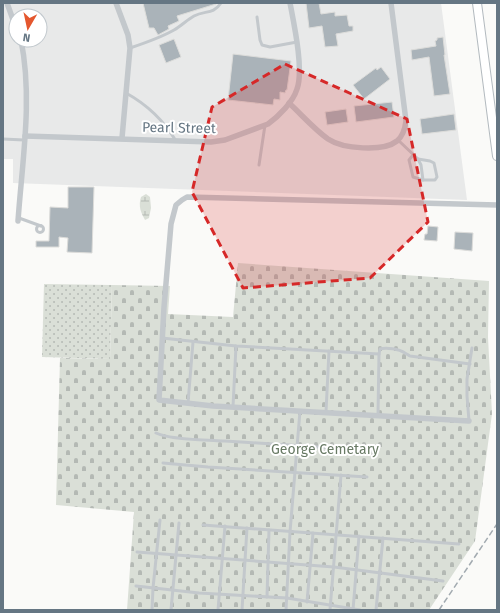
<svg xmlns="http://www.w3.org/2000/svg" width="500" height="613" font-family="'Fira Sans',sans-serif">
  <defs>
    <pattern id="grass-dots" width="8" height="8" patternUnits="userSpaceOnUse"><rect width="8" height="8" fill="#dadfd7"/><path d="M2 2h.1M6 6h.1" fill="none" stroke="#b4b9b4" stroke-width="1.8" stroke-linecap="round"/></pattern>
    <pattern id="wetland-marsh" width="20" height="14" patternUnits="userSpaceOnUse"><rect width="20" height="14" fill="#dadfd7"/><path d="M1 5h8M5 5V1M11 12h8M15 12V8" fill="none" stroke="#b4b9b4"/></pattern>
    <pattern id="cemetery-stones" width="16" height="16" patternUnits="userSpaceOnUse"><rect width="16" height="16" fill="#dadfd7"/><path d="M2 7V4a2 2 0 0 1 4 0v3zM10 15v-3a2 2 0 0 1 4 0v3z" fill="#b4b9b4"/></pattern>
  </defs>
  <rect width="100%" height="100%" fill="#fafaf8"/>
  <!-- built -->
  <path fill="#e8e9e9" fill-rule="evenodd" d="M3,3H441L467,200L13,183V159H3ZM16,16H40V40H16Z"/>
  <!-- grass -->
  <path fill="url(#grass-dots)" d="M44,284L112,285L110,359L42,357Z"/>
  <!-- wetland -->
  <path fill="url(#wetland-marsh)" d="M146,194L150,197L151,208L149,218L145,220C141,213 138,206 141,197Z"/>
  <!-- cemetery -->
  <path fill="url(#cemetery-stones)" d="M238,263L489,281L488,337L492,414L475,541L429,610H127L134,512L56,505L60,358L110,359L112,285L170,286L168,314L233,317Z"/>
  <!-- building -->
  <g fill="#aab3b9" stroke="#dcdcda">
    <path d="M143,3H215L216,4L177,16L179,21L168,26L169,29L158,35L154,28H149Z"/>
    <path d="M306,3H319L321,14L335,12V16L347,15L349,26H353V31L336,34L338,46L325,47L322,26L309,28Z"/>
    <path d="M443,37L445,55H444L450,94L434,96L429,57L412,60L411,50L436,46L435,41L437,40V38Z"/>
    <path d="M174,39L181,57L166,63L159,45Z"/>
    <path d="M233,54L291,61L287,90H286L285,93L280,92V100L274,99L273,105L228,100Z"/>
    <path d="M381,67L390,79L364,99L353,85L376,68L377,70Z"/>
    <path d="M392,102L394,117L356,122L354,106Z"/>
    <path d="M346,109L348,122L327,125L325,112Z"/>
    <path d="M454,114L456,130L422,134L420,119Z"/>
    <path d="M68,187H94L92,253L67,252L68,238L59,237V247H36V241H49L50,207L68,208Z"/>
    <path d="M428,226L438,227L437,241L424,240L425,234H427Z"/>
    <path d="M455,232L473,233L472,251L454,249Z"/>
  </g>
  <g fill="none" stroke-linecap="round" stroke-linejoin="round">
    <!-- secondary casing -->
    <g stroke="#b3babf" stroke-width="10">
      <path id="secondary" d="M477,3L497,156"/>
    </g>
    <!-- lane -->
    <g stroke="#c3c8cc" stroke-width="3">
      <path d="M257,17L260,40L262,45L270,47L297,42"/>
      <path d="M130,48C145,43 160,38 174,30C181,26 187,20 194,16C205,10 213,15 221,3"/>
      <path d="M126,93C146,104 164,121 176,141"/>
      <path d="M3,139L24,140"/>
      <path d="M398,140L418,159L421,165L423,180"/>
      <path d="M413,155L409,160L413,177L423,180H435L437,177L434,163L430,161L418,159"/>
      <path d="M259,165L265,125"/>
      <path d="M19,218L41,226"/>
      <circle cx="40" cy="229" r="3.5"/>
      <path d="M162,338L236,346L379,354L380,349C386,347 399,349 405,353C407,354 408,355 410,356L470,364"/>
      <path d="M188,403L193,342"/>
      <path d="M233,407L236,346"/>
      <path d="M326,412L329,351"/>
      <path d="M378,415L379,354"/>
      <path d="M469,421L467,396V379L472,348"/>
      <path d="M156,433C170,440 208,440 225,441C274,444 323,447 372,451"/>
      <path d="M163,463L208,467L367,477"/>
      <path d="M203,525L459,544"/>
      <path d="M137,552L334,567L443,581"/>
      <path d="M136,586L199,593L287,598L360,610"/>
      <path d="M267,597L269,530"/>
      <path d="M307,602L313,533"/>
      <path d="M152,610L153,588L160,520"/>
      <path d="M171,610L179,523"/>
      <path d="M218,610L225,526"/>
      <path d="M242,610L247,528"/>
      <path d="M286,610L290,532L300,411"/>
      <path d="M330,610L341,475"/>
      <path d="M353,610L359,536"/>
      <path d="M376,610L383,538"/>
    </g>
    <!-- street -->
    <g stroke="#c3c8cc" stroke-width="5.5">
      <path d="M7,3L16,28"/>
      <path d="M116,3L128,35L130,48L122,138"/>
      <path d="M289,103C302,115 314,129 328,139C343,149 383,152 397,141C403,136 405,129 406,121L391,3"/>
      <path d="M25,136L211,142L225,140L268,124C279,116 293,102 297,89C304,70 294,24 290,3"/>
      <path d="M18,221C22,162 33,99 21,40"/>
      <path d="M469,421L213,406L159,400L164,307L171,224L176,205L182,200L187,197L497,205"/>
    </g>
    <!-- secondary -->
    <use href="#secondary" stroke="#fff" stroke-width="8"/>
    <!-- rail -->
    <path stroke="#a2aab0" stroke-width="1.5" stroke-dasharray="6 3" stroke-linecap="butt" d="M439,610L497,524"/>
  </g>
  <!-- marked area -->
  <path fill="#d62828" fill-opacity="0.2" stroke="#d62828" stroke-width="3" stroke-dasharray="8 5" stroke-linejoin="round" d="M285,64L407,119L428,222L370,278L243,288L192,192L212,107Z"/>
  <g text-anchor="middle" dominant-baseline="central" stroke-width="4" stroke-linejoin="round" paint-order="stroke">
    <!-- street labels -->
    <g font-size="14" fill="#657683" stroke="#fff">
      <text transform="translate(179 128) rotate(1)">Pearl Street</text>
    </g>
    <!-- park labels -->
    <g font-size="14" fill="#687a64" stroke="#fff">
      <text x="325" y="449">George Cemetary</text>
    </g>
  </g>
  <!-- border -->
  <rect width="500" height="613" fill="none" stroke="#657683" stroke-width="8"/>
  <!-- north arrow -->
  <g transform="translate(28 28) rotate(189)"><circle r="19" fill="#ffffff" stroke="#c1c8cd"/>
  <path d="M0-3L7 15L0 10L-7 15Z" fill="#e4572e"/>
  <text y="-6" font-size="11" font-weight="bold" text-anchor="middle" fill="#657683">N</text>
  </g>
</svg>
